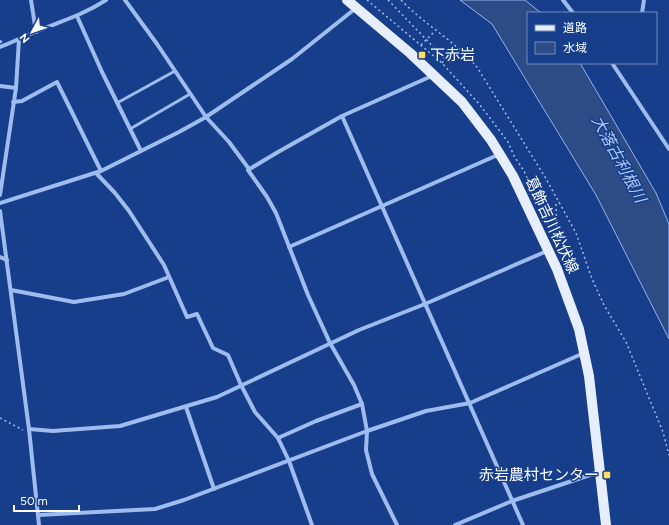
<svg xmlns="http://www.w3.org/2000/svg" width="669" height="525" font-family="Figtree,'Noto Sans JP',sans-serif">
  <rect width="100%" height="100%" fill="#163e8b"/>
  <!-- water -->
  <path fill="#2d4b84" stroke="#91b5f2" d="M460,0H525L541,13H528V63H580L656,193L669,224V339L596,195L492,24Z"/>
  <g fill="none" stroke-linecap="round" stroke-linejoin="round">
    <!-- stream -->
    <path stroke="#91b5f2" stroke-width="2.5" d="M0,41L1,42"/>
    <!-- path -->
    <g stroke="#9fbcef" stroke-width="1.5" stroke-dasharray="2 3" stroke-linecap="butt">
      <path d="M367,0L442,63L480,105L508,142L514,156L524,171L557,243L560,251"/>
      <path d="M388,0L445,59L442,63"/>
      <path d="M401,0C425,25 455,41 477,67L545,177L576,233L592,279L604,305L626,342L663,432L669,455"/>
      <path d="M421,45L435,31"/>
      <path d="M557,241L556,204L559,202"/>
      <path d="M0,418L23,430"/>
    </g>
    <!-- service -->
    <g stroke="#9fbcef" stroke-width="3">
      <path d="M117,103L175,71"/>
      <path d="M130,129L190,94"/>
    </g>
    <!-- minor -->
    <g stroke="#9fbcef" stroke-width="4">
      <path d="M31,0L36,32"/>
      <path d="M125,0L157,44L206,117L229,142L249,169"/>
      <path d="M563,0L573,13"/>
      <path d="M642,13L644,0"/>
      <path d="M77,16L102,72L141,151"/>
      <path d="M0,47C13,42 25,36 37,31C62,21 83,15 106,0"/>
      <path d="M612,63L669,149"/>
      <path d="M0,86L16,88"/>
      <path d="M13,102L22,101L57,82L101,171"/>
      <path d="M342,116L523,525"/>
      <path d="M96,173L115,193L129,211L164,265L187,317L197,314L213,348L228,355L241,385L255,412L278,438L289,461L312,525"/>
      <path d="M0,195L16,88L19,39"/>
      <path d="M0,203L101,171L179,132L206,117L292,59L356,8"/>
      <path d="M0,211L29,429L39,525"/>
      <path d="M289,247L500,154"/>
      <path d="M0,257L7,260"/>
      <path d="M11,290L74,302L124,294L169,277"/>
      <path d="M186,407L214,489"/>
      <path d="M29,429L53,431L120,426L217,397L359,330L425,304L547,251"/>
      <path d="M278,438L316,421L362,404"/>
      <path d="M38,515L155,509L184,500L367,431L426,411L470,403L584,353"/>
      <path d="M397,525L372,474L366,450L367,431L362,404L354,385L330,343L308,295L276,213L267,197L248,170L278,152L342,116L434,75"/>
      <path d="M455,525L512,501L599,472"/>
    </g>
    <!-- primary -->
    <path stroke="#e7eeff" stroke-width="10" d="M347,0L410,53L462,102L491,140L513,176L557,269L579,329L589,376L606,525"/>
  </g>
  <!-- markers -->
  <g fill="#ffdf5d" stroke="#163e8b" stroke-width="1.5">
    <rect x="418" y="51" width="8" height="8" rx="2"/>
    <rect x="603" y="471" width="8" height="8" rx="2"/>
  </g>
  <g text-anchor="middle" dominant-baseline="central" stroke-width="3" stroke-linejoin="round" paint-order="stroke">
    <!-- poi labels -->
    <g font-size="15" fill="#fff" stroke="#163e8b" text-anchor="start">
      <text x="430" y="55">下赤岩</text>
      <text x="599" y="475" text-anchor="end">赤岩農村センター</text>
    </g>
    <!-- street labels -->
    <g font-size="15" fill="#fff" stroke="#163e8b">
      <text transform="translate(552 225) rotate(65)">葛飾吉川松伏線</text>
    </g>
    <!-- water labels -->
    <g font-size="16" font-style="italic" fill="#aac6f6" stroke="#163e8b">
      <text transform="translate(619 159) rotate(62)">大落古利根川</text>
    </g>
  </g>
  <!-- legend -->
  <rect x="527" y="12" width="130" height="52" fill="#163e8b" stroke="#738bb9"/>
  <rect x="535" y="25" width="20" height="6" fill="#e7eeff" stroke="#738bb9"/>
  <text x="563" y="32" font-size="12" fill="#ffffff">道路</text>
  <rect x="535" y="42" width="20" height="12" fill="#2d4b84" stroke="#738bb9"/>
  <text x="563" y="52" font-size="12" fill="#ffffff">水域</text>
  <!-- north arrow -->
  <g transform="translate(32 32) rotate(230)" stroke="#163e8b" stroke-width="3" paint-order="stroke">
  <path d="M0-3L7 15L0 10L-7 15Z" fill="#ffffff"/>
  <text y="-6" font-size="11" font-weight="bold" text-anchor="middle" fill="#ffffff">N</text>
  </g>
  <!-- scale -->
  <path d="M14 505v6h65v-6" fill="none" stroke="#ffffff" stroke-width="2"/>
  <text x="20" y="505" font-size="12" fill="#ffffff" stroke="#163e8b" stroke-width="3" paint-order="stroke">50 m</text>
</svg>
